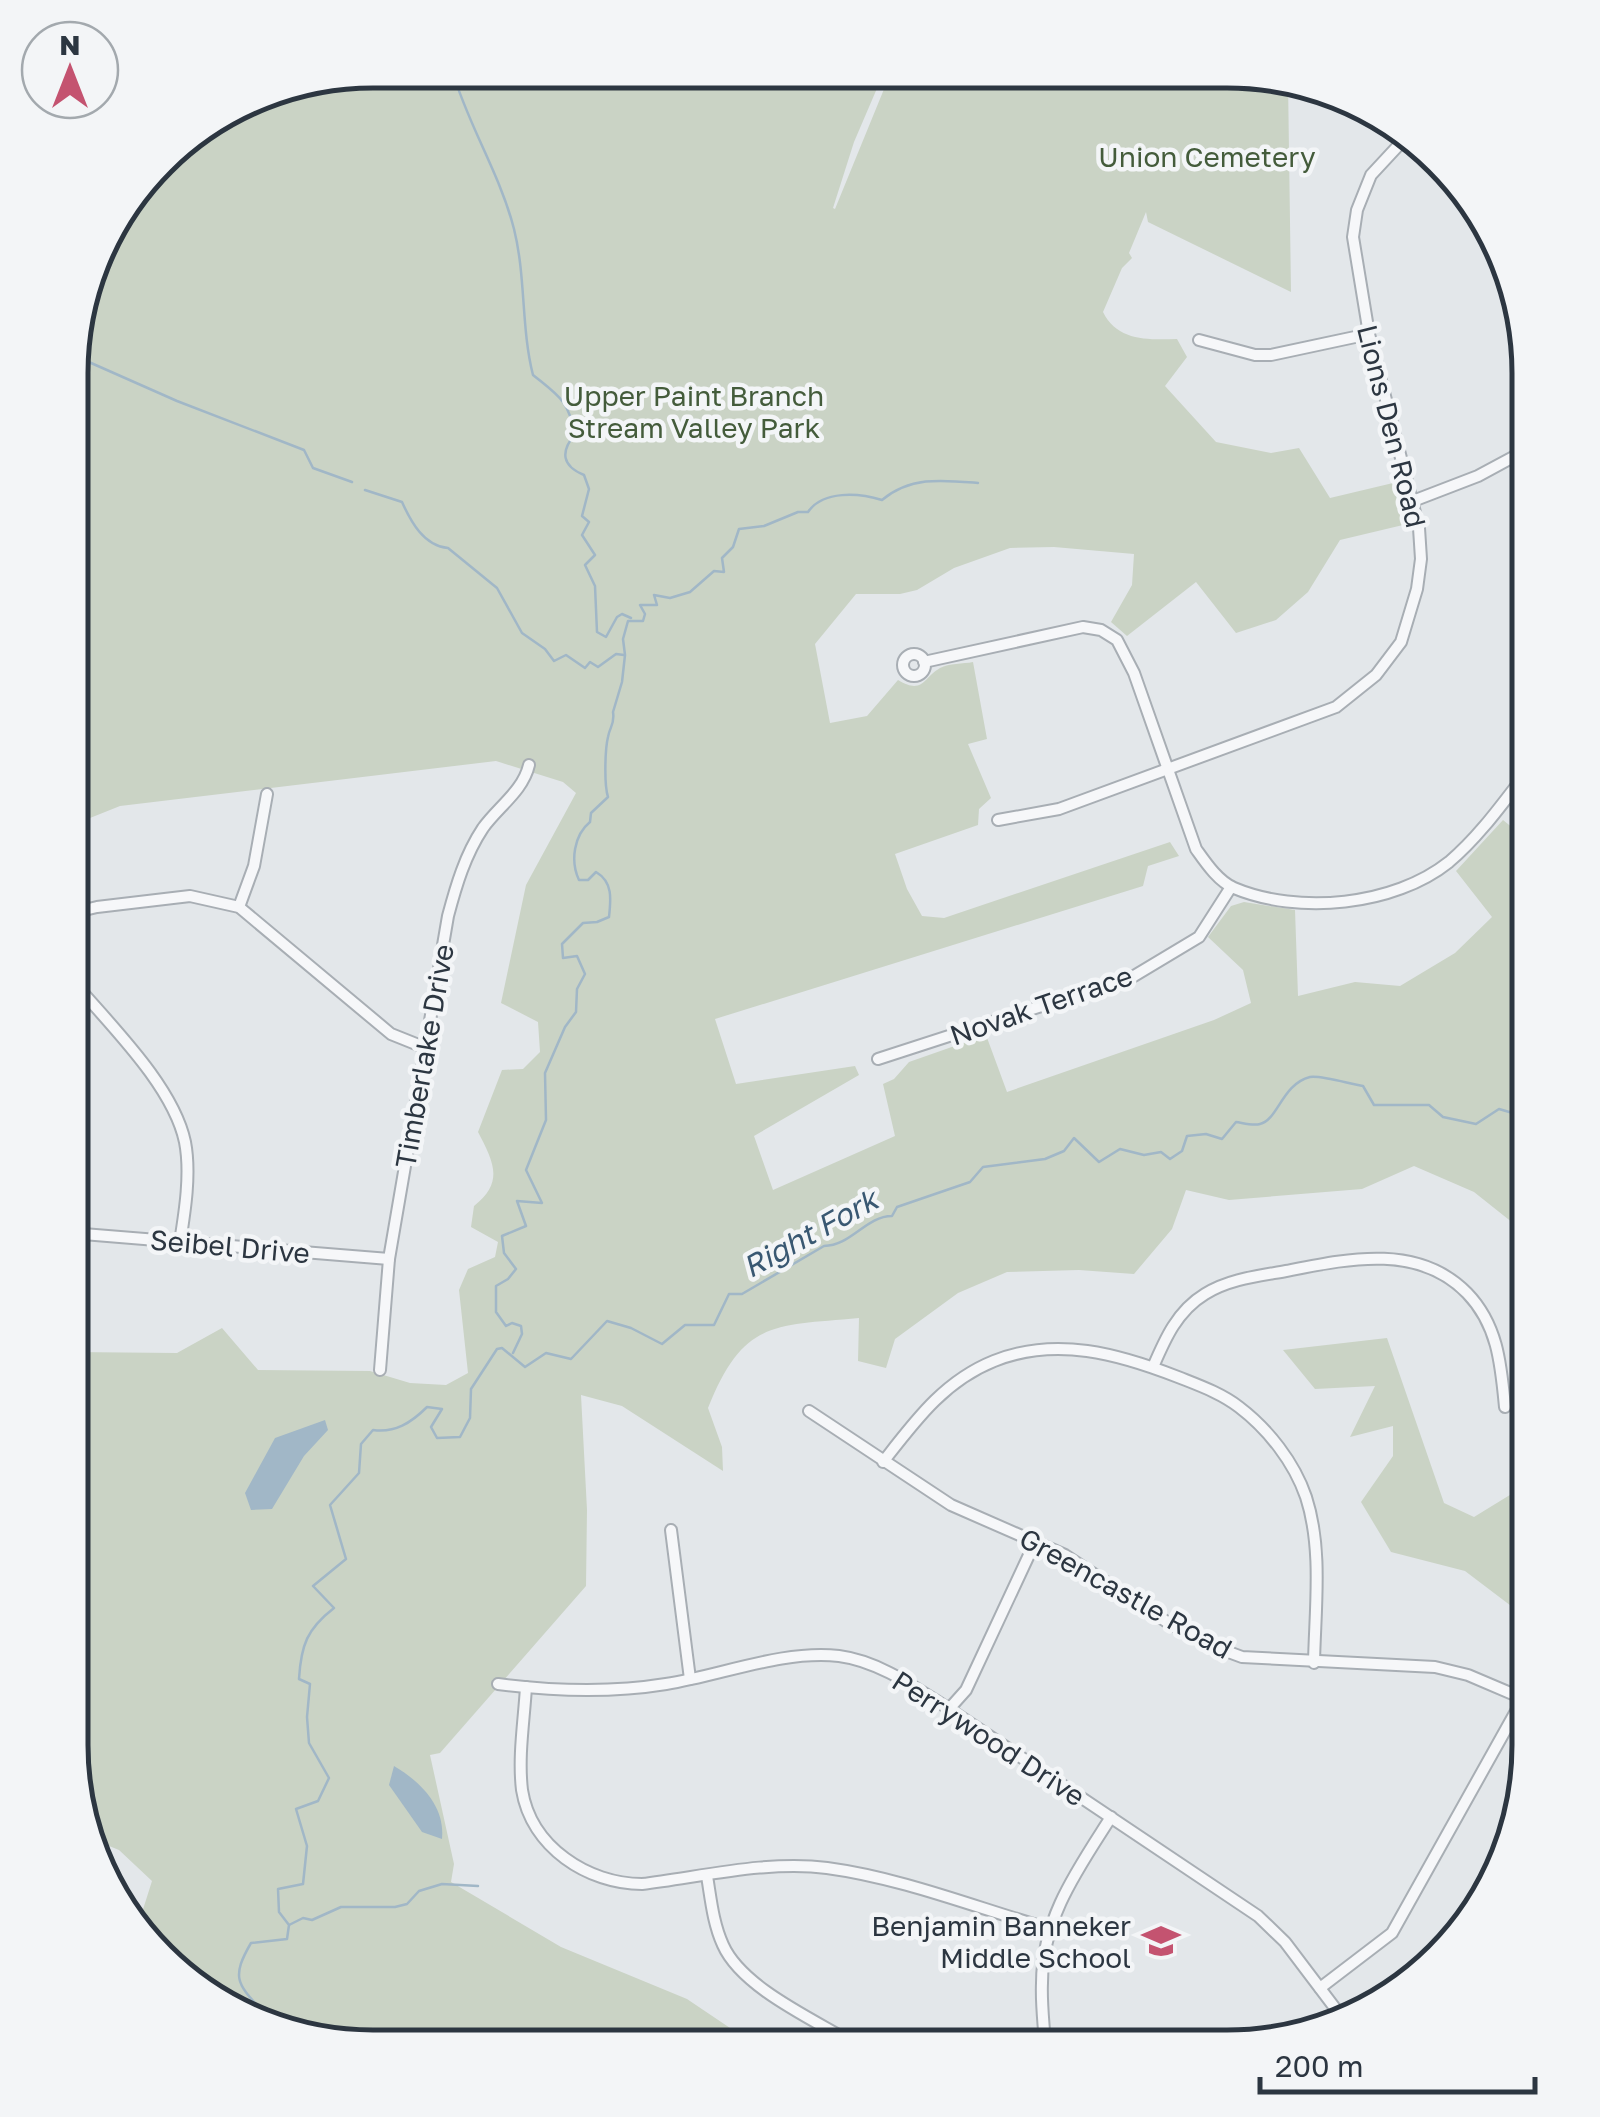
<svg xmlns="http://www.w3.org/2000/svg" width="1600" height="2117" font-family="'Golos Text',sans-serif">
  <rect width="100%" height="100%" fill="#e3e7ea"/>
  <!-- green -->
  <g fill="#cad3c5">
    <path d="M373,70L884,72L854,142L833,208L835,209L891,72L1268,73L1288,81L1291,292L1148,222L1146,212L1129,253L1132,258L1122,268L1103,312C1117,341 1148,340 1177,339L1187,357L1165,386L1216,442L1271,453L1299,448L1330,498L1393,483L1403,525L1340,540L1308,592L1276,620L1236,633L1196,582L1127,636L1111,622L1132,585L1134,554L1054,547L1010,548L954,568L917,590L900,594H856L815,644L830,723L867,716L898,680C923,695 923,678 940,668C949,663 963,664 973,662L987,739L968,744L991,798L979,809L978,825L895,854L907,889L922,916L944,918L1170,842L1179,856L1148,866L1143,886L715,1019L736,1084L855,1066L859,1075L754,1136L773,1190L895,1136L883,1084L894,1079L909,1062L986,1035L1007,1092L1214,1020L1251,1003L1243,970L1208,937L1231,906L1244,902L1295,910L1298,996L1355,982L1400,986L1455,953L1492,917L1456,871L1503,820L1530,842V1258L1513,1223L1474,1192L1414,1166L1362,1189L1229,1200L1186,1190L1172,1229L1134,1274L1079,1270L1007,1272L958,1293L895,1339L886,1368L858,1361L859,1318C773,1326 743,1320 708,1408L722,1447L723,1471L622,1406L581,1395L587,1510L586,1586L440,1753L430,1755L454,1864L451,1882L561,1947L687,1999L733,2030L731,2046L334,2044L204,1996L139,1922L152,1881L119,1850L92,1839L70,1745L71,1352L177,1353L222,1328L258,1370L370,1371L410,1383L446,1385L468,1373L459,1290L468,1269L495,1257L498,1242L471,1227L474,1206C505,1182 493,1161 478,1132L502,1070L523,1069L540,1052L538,1022L501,1003L526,885L576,793L563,782L496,761L120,806L90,818L72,817L73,332L110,222L173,145L275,86Z"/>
    <path d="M1387,1338L1444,1503L1474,1517L1518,1490L1529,1491V1537H1514L1523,1615L1465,1571L1391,1552L1361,1502L1393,1456V1426L1350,1437L1375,1386L1315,1389L1283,1350Z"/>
  </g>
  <!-- water -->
  <g fill="#a1b7c7">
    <path d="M325,1420L328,1430L304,1456L272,1509L251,1510L245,1493L275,1438Z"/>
    <path d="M394,1766C421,1782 445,1806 442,1839L422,1832L389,1785Z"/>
  </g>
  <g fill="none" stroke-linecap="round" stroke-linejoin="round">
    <!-- stream -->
    <g stroke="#a1b7c7" stroke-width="2.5">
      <path d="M452,70C468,125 500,174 514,229C526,277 521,328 533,375C559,396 568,400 575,434C560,452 562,466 584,475L589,489L582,516L589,522L582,535L595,555L585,565L595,586L597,632L606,637L617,617L622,614L631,618"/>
      <path d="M73,355L177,401L304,450L313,468L352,482"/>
      <path d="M365,490L402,502C411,522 424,546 448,548L497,588L522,633L545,649L554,661L566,655L585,668L590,662L598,667L616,654L624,655"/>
      <path d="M513,1353L522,1334L521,1326L512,1323L506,1326L496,1312V1286L508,1279L516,1269L504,1253L502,1236L526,1226L517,1201L542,1203L526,1170L546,1120L545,1073L565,1027L576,1012L577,989L585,974L577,956L563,958L562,944L583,923L597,922L609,917C611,899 613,882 596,872L588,880H579C570,861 574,835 590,822L591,813L608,797C604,785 605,749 608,737C610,726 615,724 613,712L622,682L625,655L623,639L628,621H643L645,614L640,605H657L654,595L670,598L690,592L714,571L724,572L722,558L733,547L739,529L764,526L798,512H808C823,490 859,493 882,500C911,476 943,480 978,483"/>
      <path d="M289,1925L303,1918L312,1920L341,1907H395L407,1904L419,1891L442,1884L478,1886"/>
      <path d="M262,2018L264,2013C238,1984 230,1979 251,1943L287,1939L289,1925L279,1912L278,1889L303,1884L307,1846L296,1809L318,1801L329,1778L309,1743L307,1717L310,1684L299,1679C301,1645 307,1629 334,1608L313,1586L346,1559L330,1505L359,1473L361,1444L373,1430C395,1433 411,1423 427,1407L442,1409L431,1427L437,1438L460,1437L470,1418L471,1389L497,1349L502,1348L525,1367L546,1353L571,1359L607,1321L631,1328L662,1344L685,1325H714L729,1294H742L824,1246C851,1246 866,1216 892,1216L897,1207L970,1182L983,1167L1045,1159L1064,1151L1074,1138L1099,1162L1120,1149L1144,1155L1161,1152L1170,1159L1182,1151L1187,1136L1206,1134L1222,1139L1236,1122C1243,1123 1253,1126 1260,1124C1278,1120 1282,1084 1310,1077C1321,1075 1350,1084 1363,1086L1374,1105H1429L1443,1117L1476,1124L1499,1109L1523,1116L1530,1123"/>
    </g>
    <!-- minor casing -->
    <g stroke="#a8aeb4" stroke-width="14">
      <g id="minor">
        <path d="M1199,340L1255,355H1271L1369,334"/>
        <path d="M1413,501L1478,476L1530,448"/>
        <circle cx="914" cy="665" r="11"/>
        <path d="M924,662L1083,627L1101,630L1117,640L1134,673L1196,849C1206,863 1218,881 1234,888C1298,915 1394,906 1449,862C1480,836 1505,800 1530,768"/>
        <path d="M998,820L1059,809L1336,707L1376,675L1401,642L1417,589L1421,559L1419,528L1369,334L1353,237L1357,210L1371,175L1410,133"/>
        <path d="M239,907L254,866L267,794"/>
        <path d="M72,913L97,907L190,896L239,907L391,1034L426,1048"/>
        <path d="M71,979C108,1023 173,1085 185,1142C191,1173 185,1211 180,1242"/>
        <path d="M878,1059L1134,976L1199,937L1231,887"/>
        <path d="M71,1233L389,1259"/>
        <path d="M1153,1367C1165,1339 1177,1311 1205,1294C1229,1279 1258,1276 1286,1271C1347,1259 1418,1243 1467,1293C1498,1325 1501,1365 1505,1407"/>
        <path d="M380,1370L389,1259L448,916C456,886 465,855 483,828C498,807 523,791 529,765"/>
        <path d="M809,1411L951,1505L1065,1555L1167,1622L1215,1647L1242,1657L1435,1667L1468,1675L1529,1701"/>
        <path d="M883,1462C915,1421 944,1381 994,1361C1056,1336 1119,1354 1178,1377C1198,1385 1221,1393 1239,1407C1268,1429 1294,1462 1306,1497C1323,1549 1315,1609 1314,1663"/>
        <path d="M671,1530L690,1679"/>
        <path d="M498,1684C553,1691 611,1693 666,1684C723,1675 781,1650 839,1656C879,1661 916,1688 949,1709L1258,1916L1285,1942L1344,2020"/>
        <path d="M526,1687C524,1721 518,1756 522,1790C531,1847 588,1884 642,1884C700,1877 769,1860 827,1868C902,1878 977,1908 1050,1929"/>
        <path d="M949,1709L966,1690L1036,1540"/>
        <path d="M707,1876C711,1900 713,1923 723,1945C742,1988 815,2020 854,2044"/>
        <path d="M1320,1988L1392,1933L1529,1688"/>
        <path d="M1045,2046C1044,2025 1041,2004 1042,1983C1042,1918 1078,1869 1111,1817"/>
      </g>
    </g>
    <!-- primary casing -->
    <g stroke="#a3acb5" stroke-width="19">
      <path id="primary" d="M1397,126L1434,160"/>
    </g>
    <!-- minor -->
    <use href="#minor" stroke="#f6f7f9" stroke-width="10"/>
    <!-- primary -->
    <use href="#primary" stroke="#fff" stroke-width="15"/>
  </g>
  <!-- icons -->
  <defs>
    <g id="school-bare" transform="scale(3)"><path d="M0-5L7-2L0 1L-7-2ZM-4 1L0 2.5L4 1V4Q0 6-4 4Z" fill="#c45370" stroke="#f3f5f7" stroke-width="2.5" paint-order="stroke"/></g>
  </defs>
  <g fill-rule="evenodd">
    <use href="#school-bare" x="1161" y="1941"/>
  </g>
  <g text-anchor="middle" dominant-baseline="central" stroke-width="9" stroke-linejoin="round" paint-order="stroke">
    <!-- park labels -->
    <g font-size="28" fill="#445c3b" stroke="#f3f5f7">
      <text x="1207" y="156">Union Cemetery</text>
      <text x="694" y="395">Upper Paint Branch<tspan x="694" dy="32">Stream Valley Park</tspan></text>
    </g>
    <!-- street labels -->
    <g font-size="28" fill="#2c3641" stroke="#f3f5f7">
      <text transform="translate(1392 426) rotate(76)">Lions Den Road</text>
      <text transform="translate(1041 1005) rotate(-19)">Novak Terrace</text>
      <text transform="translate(424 1056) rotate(-80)">Timberlake Drive</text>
      <text transform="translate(230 1246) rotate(5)">Seibel Drive</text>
      <text transform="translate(1126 1593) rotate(29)">Greencastle Road</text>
      <text transform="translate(989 1738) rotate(33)">Perrywood Drive</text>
    </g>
    <!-- poi labels -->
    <g font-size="28" fill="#2c3641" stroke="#f3f5f7" text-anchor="end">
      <text x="1131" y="1925">Benjamin Banneker<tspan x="1131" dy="32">Middle School</tspan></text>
    </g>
    <!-- water labels -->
    <g font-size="30" font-style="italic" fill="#395872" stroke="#f3f5f7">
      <text transform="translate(810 1233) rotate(-29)">Right Fork</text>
    </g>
  </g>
  <!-- crop -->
  <path d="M0 0H1600V2117H0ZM373 88H1227A285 285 0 0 1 1512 373V1745A285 285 0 0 1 1227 2030H373A285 285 0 0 1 88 1745V373A285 285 0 0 1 373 88Z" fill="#f3f5f7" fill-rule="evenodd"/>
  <path fill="none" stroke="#2c3641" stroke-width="5" d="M373 88H1227A285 285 0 0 1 1512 373V1745A285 285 0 0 1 1227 2030H373A285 285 0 0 1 88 1745V373A285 285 0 0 1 373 88Z"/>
  <!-- north arrow -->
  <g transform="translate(70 70)"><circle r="48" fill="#f3f5f7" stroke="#a3a9ae" stroke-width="2.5"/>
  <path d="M0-8L18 38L0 25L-18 38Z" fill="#c45370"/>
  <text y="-15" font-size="28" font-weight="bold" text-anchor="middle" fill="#2c3641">N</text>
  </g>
  <!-- scale -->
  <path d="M1260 2077v15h275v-15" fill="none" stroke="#2c3641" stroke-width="5"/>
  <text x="1275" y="2077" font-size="30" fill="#2c3641" stroke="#f3f5f7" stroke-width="8" paint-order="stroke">200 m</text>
</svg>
